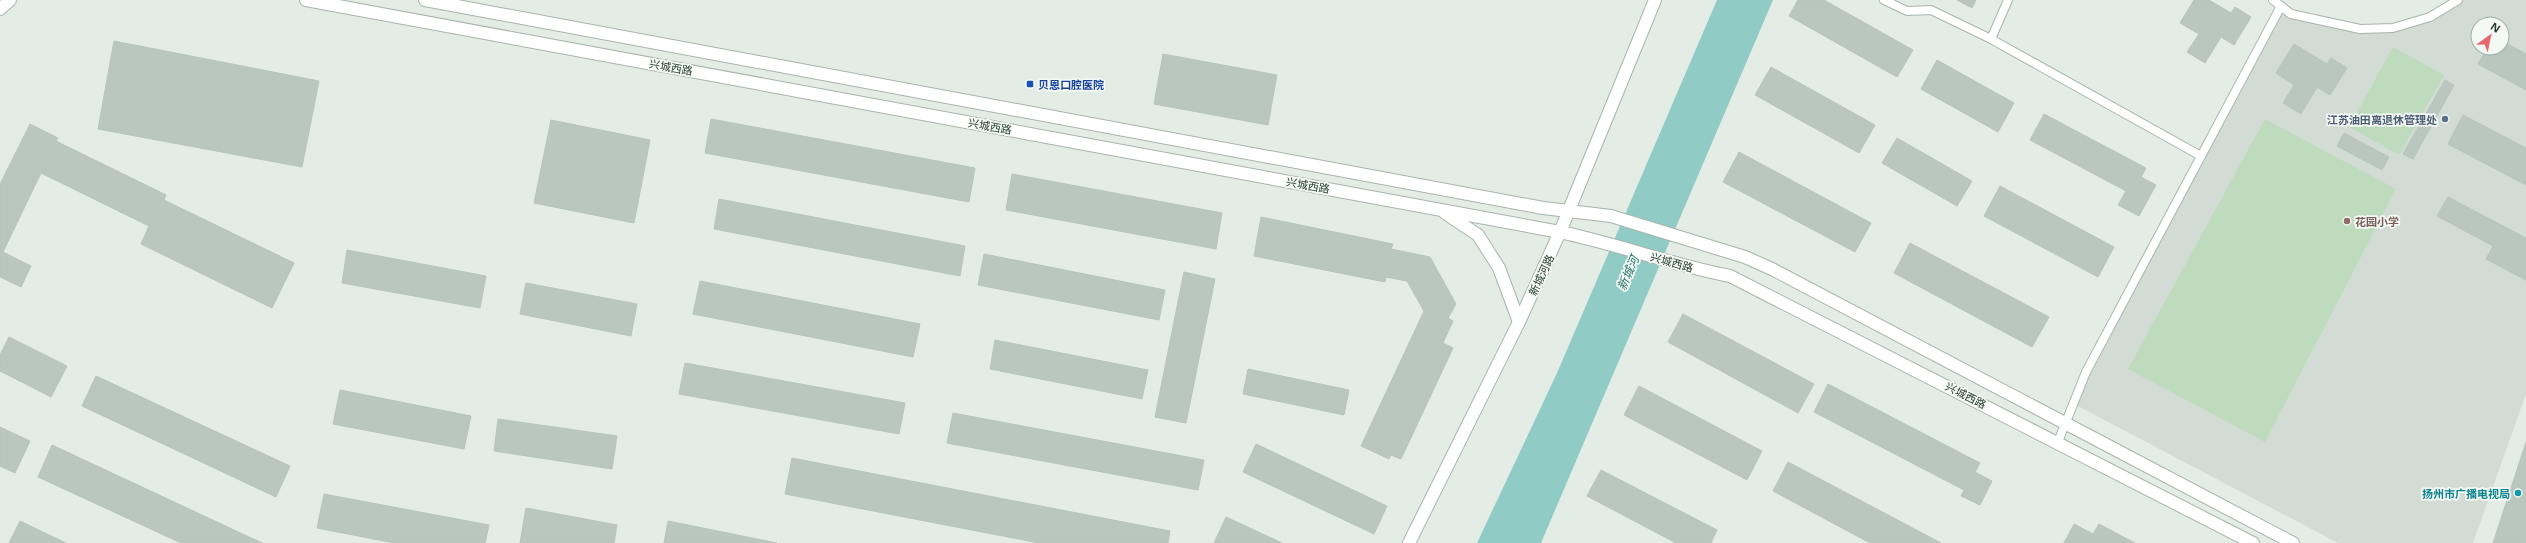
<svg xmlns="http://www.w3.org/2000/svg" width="2526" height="543" font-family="'Open Sans','Noto Sans SC',sans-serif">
  <rect width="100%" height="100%" fill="#e4ece6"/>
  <!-- built -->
  <path fill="#d2dcd4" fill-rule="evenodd" d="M2458,0H2526V394L2473,543H2338L2074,404L2281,6L2325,23L2393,28L2430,17ZM2478,24H2502V48H2478Z"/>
  <!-- green -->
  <g fill="#bfdbbe">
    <path d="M2393,47L2444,75L2399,155L2349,127Z"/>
    <path d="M2265,119L2396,189L2265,442L2128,369Z"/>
  </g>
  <!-- water -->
  <path fill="#90ccc5" d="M1717,0H1773L1541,543H1477L1557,373Z"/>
  <!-- building -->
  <g fill="#b9c7be" stroke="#b6c5bb">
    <path d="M1798,0H1824L1913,50L1897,77L1789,16Z"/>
    <path d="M1957,0H1976L1972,8Z"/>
    <path d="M2194,0H2209L2231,13L2235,7L2251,17L2234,45L2221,37L2205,63L2187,52L2199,34L2180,23Z"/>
    <path d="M114,41L319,81L302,167L98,129Z"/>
    <path d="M2502,41L2526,54V90L2478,64L2487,48H2502Z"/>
    <path d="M2294,44L2327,64L2331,58L2347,68L2330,95L2317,87L2301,114L2283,103L2294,85L2276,73Z"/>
    <path d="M1163,54L1277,75L1268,125L1154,104Z"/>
    <path d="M1937,60L2014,103L1998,132L1921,89Z"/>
    <path d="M1771,67L1875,125L1859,153L1755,95Z"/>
    <path d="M2445,80L2454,85L2413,159L2403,154Z"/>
    <path d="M2044,114L2146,168L2141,177L2156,185L2139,216L2118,205L2126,191L2030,140Z"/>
    <path d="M2463,115L2526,148V185L2448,144Z"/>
    <path d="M711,119L975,168L969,202L705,153Z"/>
    <path d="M551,120L650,140L634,223L534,203Z"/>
    <path d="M30,124L58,138L56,141L166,195L164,200L294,263L272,308L141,244L149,226L41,173L3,252L31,266L21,287L0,277V184Z"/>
    <path d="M2344,133L2389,157L2382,170L2337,146Z"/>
    <path d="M1897,138L1972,181L1957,206L1882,163Z"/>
    <path d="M1739,152L1871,223L1855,252L1723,182Z"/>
    <path d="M1012,174L1222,213L1216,249L1006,210Z"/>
    <path d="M2000,186L2114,247L2098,277L1984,216Z"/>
    <path d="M2448,197L2526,238V280L2486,259L2493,246L2437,216Z"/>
    <path d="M719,199L965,246L960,276L714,229Z"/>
    <path d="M1261,217L1393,244L1391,249L1430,257L1456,304L1448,318L1453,321L1443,343L1453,348L1401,459L1391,455L1389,459L1361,446L1424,311L1407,281L1386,277L1385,282L1254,256Z"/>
    <path d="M1910,243L2049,317L2032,347L1894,273Z"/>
    <path d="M347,250L486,276L480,308L342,283Z"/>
    <path d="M984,254L1165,290L1159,320L978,285Z"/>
    <path d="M1184,272L1215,279L1186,423L1155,417Z"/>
    <path d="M700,281L920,324L913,357L693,314Z"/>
    <path d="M526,283L637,304L631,336L520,314Z"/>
    <path d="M1683,314L1814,384L1798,413L1668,342Z"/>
    <path d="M9,337L67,366L51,397L0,371V355Z"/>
    <path d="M995,340L1148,370L1142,399L990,369Z"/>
    <path d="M685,363L905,403L899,434L679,394Z"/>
    <path d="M1248,369L1349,390L1344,415L1243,394Z"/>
    <path d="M96,376L290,466L276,497L82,406Z"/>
    <path d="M1828,384L1980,463L1975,472L1992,481L1980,505L1961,496L1964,490L1814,412Z"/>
    <path d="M1639,386L1762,451L1747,480L1624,415Z"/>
    <path d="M340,390L471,416L464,449L333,424Z"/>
    <path d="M953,413L1204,460L1198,490L947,443Z"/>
    <path d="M498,419L617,436L612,469L494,451Z"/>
    <path d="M0,427L30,441L15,473L0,466Z"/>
    <path d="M2526,442V543H2493Z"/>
    <path d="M1256,444L1387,506L1374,534L1243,472Z"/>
    <path d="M52,445L262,543H181L38,477Z"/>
    <path d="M792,458L1170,531L1168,543H1039L785,494Z"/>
    <path d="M1788,462L1941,543H1870L1773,491Z"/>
    <path d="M1601,470L1717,530L1711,543H1676L1587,496Z"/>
    <path d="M324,494L489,525L485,543H394L317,528Z"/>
    <path d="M526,508L617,525L614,543H520Z"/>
    <path d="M1226,517L1282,543H1214Z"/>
    <path d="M20,521L66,543H9Z"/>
    <path d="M668,521L777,543H664Z"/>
    <path d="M2074,524L2093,534L2099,524L2135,543H2064Z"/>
  </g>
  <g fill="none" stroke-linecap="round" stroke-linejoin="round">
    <!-- service casing -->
    <g stroke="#a7b4ab" stroke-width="10">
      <g id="service">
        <path d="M1884,0L1907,11L1931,10L1991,39L2201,156"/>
        <path d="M2273,0L2291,14L2360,29L2393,28L2430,17L2458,0"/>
        <path d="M1991,39L2008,0"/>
        <path d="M2058,442L2086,372L2281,6"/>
      </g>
    </g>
    <!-- tertiary casing -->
    <g stroke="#a7b4ab" stroke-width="14">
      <g id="tertiary">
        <path d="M306,0L1560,232C1618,244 1672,265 1730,276L2253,543"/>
        <path d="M425,0L1543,208L1611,216L1745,257L1772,269L2293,543"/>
        <path d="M0,9L10,0"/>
        <path d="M1445,213L1478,235L1499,268L1519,322"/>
        <path d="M1409,543L1519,322L1560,232L1655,0"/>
      </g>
    </g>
    <!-- service -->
    <use href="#service" stroke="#fff" stroke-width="8"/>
    <!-- tertiary -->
    <use href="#tertiary" stroke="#fff" stroke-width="12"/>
  </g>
  <!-- markers -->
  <rect fill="#1a4fb4" stroke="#f4f9f5" stroke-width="1.5" x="1026" y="80" width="8" height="8" rx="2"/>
  <circle fill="#5c6f8a" stroke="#f4f9f5" stroke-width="1.5" cx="2445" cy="119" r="4"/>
  <circle fill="#8d6e63" stroke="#f4f9f5" stroke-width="1.5" cx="2347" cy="221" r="4"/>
  <circle fill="#0f9aa8" stroke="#f4f9f5" stroke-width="1.5" cx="2518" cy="493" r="4"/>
  <g text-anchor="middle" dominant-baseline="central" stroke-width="3.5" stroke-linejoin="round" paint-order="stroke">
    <!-- street labels -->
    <g font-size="11" fill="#253c2f" stroke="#f4f9f5">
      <text transform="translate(671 67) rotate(10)">兴城西路</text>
      <text transform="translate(990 126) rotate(10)">兴城西路</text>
      <text transform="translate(1308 185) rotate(10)">兴城西路</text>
      <text transform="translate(1672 262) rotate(16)">兴城西路</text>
      <text transform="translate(1541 275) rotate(-65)">新城河路</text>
      <text transform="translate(1966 395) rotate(27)">兴城西路</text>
    </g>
    <!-- transit labels -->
    <g font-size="11" font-weight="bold" fill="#164399" stroke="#f4f9f5" text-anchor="start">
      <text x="1038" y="84">贝恩口腔医院</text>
    </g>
    <!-- service labels -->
    <g font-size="11" font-weight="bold" fill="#4e5e75" stroke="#f4f9f5" text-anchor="end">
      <text x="2437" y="119">江苏油田离退休管理处</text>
    </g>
    <!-- education labels -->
    <g font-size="11" font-weight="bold" fill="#785e54" stroke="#f4f9f5" text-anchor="start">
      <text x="2355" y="221">花园小学</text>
    </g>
    <!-- culture labels -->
    <g font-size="11" font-weight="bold" fill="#0d838f" stroke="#f4f9f5" text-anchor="end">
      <text x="2510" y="493">扬州市广播电视局</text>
    </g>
    <!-- water labels -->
    <g font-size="12" font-style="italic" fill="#23736a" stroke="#f4f9f5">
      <text transform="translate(1628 273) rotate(-67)">新城河</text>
    </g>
  </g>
  <!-- north arrow -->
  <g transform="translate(2490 36) rotate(33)"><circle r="19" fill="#f4f9f5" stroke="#a1ada6"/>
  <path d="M0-3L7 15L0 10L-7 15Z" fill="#e7676c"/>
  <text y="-6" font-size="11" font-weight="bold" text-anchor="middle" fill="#253c2f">N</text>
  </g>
</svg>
